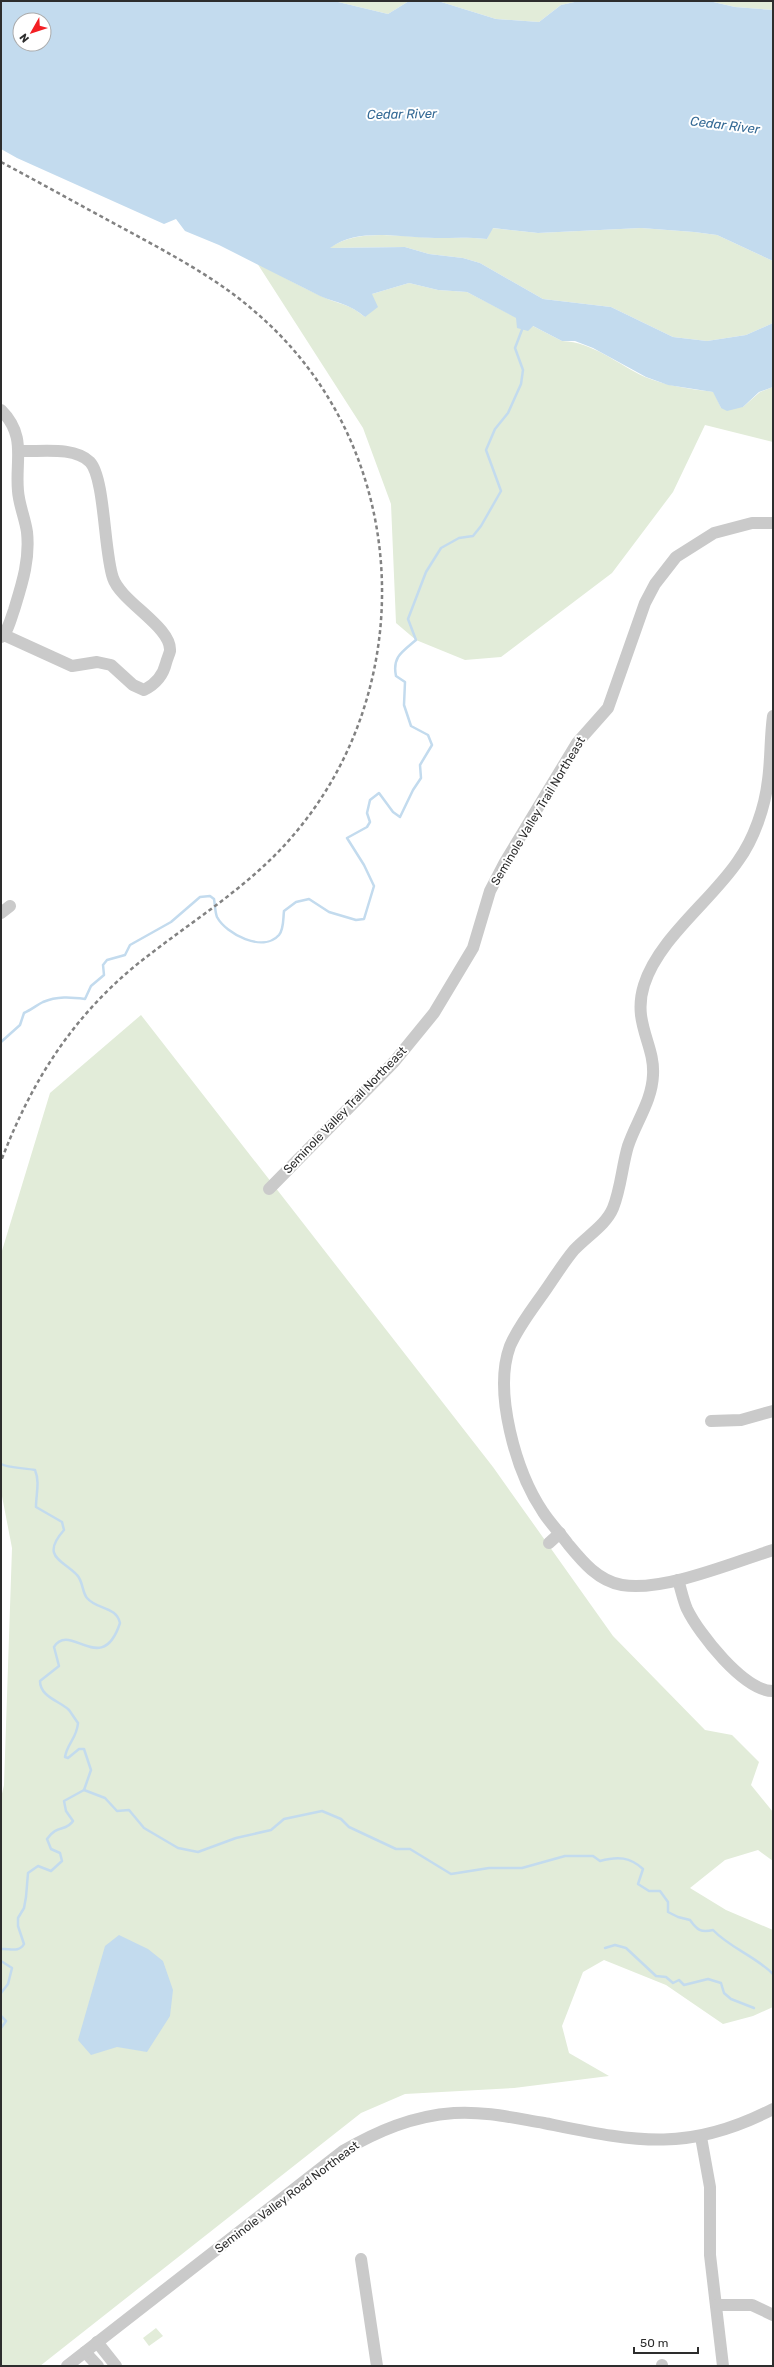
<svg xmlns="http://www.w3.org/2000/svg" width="774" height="2367" font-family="Rubik,sans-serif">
  <rect width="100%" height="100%" fill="#fff"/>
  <!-- green -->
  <g fill="#e2ecd9">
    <path d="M334,1H409L388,14Z"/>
    <path d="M438,1H579L561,5L539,22L496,19Z"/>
    <path d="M709,1H773V10L735,7Z"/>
    <path d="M492,228L538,233L641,228L694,232L717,235L773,261V323L746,335L707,341L673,337L611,307L543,299L480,263L463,258L429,254L405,247L329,248C360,228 400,237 435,238C453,238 469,237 487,239Z"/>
    <path d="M257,263C279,274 299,286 321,296C339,305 347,302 365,317L372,294L409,283L438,290L467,292L562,341C593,342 617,364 645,377C667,386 690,389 714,392L721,408L743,407L760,392L773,387V442L705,425L673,492L612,573L501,657L465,660L416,640L396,623L391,504L363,428Z"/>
    <path d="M141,1015L493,1467L613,1636L705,1730L732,1735L759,1762L751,1785L773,1812V1861L758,1850L725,1860L690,1888L726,1910L773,1930V2007L753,2016L723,2024L666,1985L604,1960L583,1972L562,2026L569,2053L609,2076L514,2088L405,2094L361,2113L40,2366H1V1798L4,1785L12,1548L1,1491V1254L50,1093Z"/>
    <path d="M156,2328L163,2336L149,2346L143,2338Z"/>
  </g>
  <!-- water -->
  <g fill="#c3dbee" fill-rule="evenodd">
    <path d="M1,1H334L388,14L409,1H438L496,19L539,22L561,5L579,1H709L735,7L773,10V261L717,235L694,232L641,228L538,233L493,228L487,239C469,237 453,238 435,238C401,238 359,227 330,248L405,247L429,254L463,258L480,263L543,299L611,307L673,337L707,341L746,335L773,323V387L759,392L743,407L727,411L721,408L713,392L668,385L646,377L593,348L575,341H562L533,326L528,331L517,328L516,318L467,292L438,290L409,283L372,294L378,307L365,317C350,304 337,303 320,296L219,245L185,231L176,219L164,224L17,158L1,149ZM20,20H44V44H20Z"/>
    <path d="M119,1935L148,1949L163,1961L173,1990L170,2016L147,2052L117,2047L91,2055L78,2040L105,1946Z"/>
  </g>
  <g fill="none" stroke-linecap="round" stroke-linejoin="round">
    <!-- stream -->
    <g stroke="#c3dbee" stroke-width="2.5">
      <path d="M1,1042L20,1025L24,1013C31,1010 37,1005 43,1002C57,996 71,997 85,999L91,986L104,975L103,965L107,960L125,955L130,945L171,922L200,897L210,896L214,899C215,904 215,912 217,917C226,934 263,953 279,935C284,929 283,919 284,911L296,902L309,899L329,912L356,920L364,919L374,886L364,865L347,838L367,827L370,822L367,813L370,800L379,793L393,812L400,817L413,790L421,778L420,765L432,745L428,735L411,726L404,705L405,682L396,676C392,657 402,652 416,640L408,619L426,572L441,548L459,538L473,536L481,526L501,491L486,450L495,429L508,413L521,384L523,370L515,348L523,327"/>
      <path d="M1,1464C8,1468 25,1468 35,1470C40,1482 36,1494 36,1507L62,1522L64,1530C40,1557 63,1560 77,1575C83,1581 82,1592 87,1598C97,1610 116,1606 120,1623C102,1678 70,1621 54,1647L59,1666L40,1681C40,1697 60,1701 69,1710C72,1714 75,1719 78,1723C77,1738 67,1744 65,1757L68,1758L79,1749H84L91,1770L84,1790L64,1801L66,1811L73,1821C66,1832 57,1824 47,1839L51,1849L60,1853L62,1861L51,1871L38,1866L28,1873L26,1897L24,1908L18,1918V1926L24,1944C19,1953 9,1948 1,1949"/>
      <path d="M84,1790L105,1798L117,1811L129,1810L144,1828L178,1848L198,1852L236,1838L271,1830L284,1819L322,1811L341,1819L349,1827L396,1849H410L451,1874L489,1868H522L565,1856H593L600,1861C618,1856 630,1857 643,1869L638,1884L649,1891H660L668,1902V1912L678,1917L690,1920C697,1930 701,1933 713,1930C730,1948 755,1956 773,1974"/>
      <path d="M605,1948L615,1945L626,1948L656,1976L666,1977L673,1983L679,1980L684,1985L708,1979L721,1983L724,1993L731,1999L754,2008"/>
      <path d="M1,1961L12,1968L8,1984L1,1993"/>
      <path d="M1,2016L6,2021L1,2028"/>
    </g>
    <!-- minor -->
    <g stroke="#cacaca" stroke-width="12">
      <path d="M1,410C27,436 15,460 18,491C19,505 25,518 27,532C30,560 22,584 14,610C11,618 8,632 1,637"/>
      <path d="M4,635L72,666L97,662L111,665L133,685L144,690C156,684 163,676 166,663C167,659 169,655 170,651C172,627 121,602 113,578C104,553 105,478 90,462C74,446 40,452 20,451"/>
      <path d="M773,716C770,737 771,759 768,780C765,807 754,839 738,861C711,901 659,938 644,985C632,1023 655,1044 653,1075C652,1101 636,1122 628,1146C622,1166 621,1188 613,1208C606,1225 587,1236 574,1250C564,1262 556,1275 547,1288C534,1307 519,1325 510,1346C493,1392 516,1472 543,1512C550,1523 560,1533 568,1544C582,1561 598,1581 622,1585C663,1592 732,1563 773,1550"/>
      <path d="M1,913L10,906"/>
      <path d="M269,1189L394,1062L434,1013L473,948L490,891L505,862L577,743L608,708L645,603L655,584L676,557L714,533L752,523H773"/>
      <path d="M711,1421L741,1420L773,1411"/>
      <path d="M549,1543L560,1533"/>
      <path d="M678,1580C681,1589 683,1600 687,1609C699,1634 744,1691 773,1691"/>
      <path d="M701,2137L710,2187V2255L723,2366"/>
      <path d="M361,2259L377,2366"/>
      <path d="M716,2305H752L773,2315"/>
      <path d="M97,2342L116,2366"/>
      <path d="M85,2352L98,2366"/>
      <path d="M662,2365V2366"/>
      <path d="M67,2366L343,2151C378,2131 412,2116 454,2113C484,2111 514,2118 544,2123C634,2141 686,2154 773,2109"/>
    </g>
    <!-- rail -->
    <path stroke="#828282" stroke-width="2.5" stroke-dasharray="4 3" stroke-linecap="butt" d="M1,162C44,185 87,209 130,232C172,255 216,278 253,310C415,446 425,698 280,850C237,895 183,927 135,966C70,1020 31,1083 1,1161"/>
  </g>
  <g text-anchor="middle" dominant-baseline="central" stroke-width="4" stroke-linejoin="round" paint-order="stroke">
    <!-- street labels -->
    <g font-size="12" fill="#2d2d2d" stroke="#fff">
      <text transform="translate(538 811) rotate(-59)">Seminole Valley Trail Northeast</text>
      <text transform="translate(345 1110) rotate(-46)">Seminole Valley Trail Northeast</text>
      <text transform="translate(287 2197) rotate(-37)">Seminole Valley Road Northeast</text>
    </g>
    <!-- water labels -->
    <g font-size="13" font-style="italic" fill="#356a95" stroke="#fff">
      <text transform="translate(402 114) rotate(-1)">Cedar River</text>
      <text transform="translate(725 125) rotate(7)">Cedar River</text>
    </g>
  </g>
  <!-- border -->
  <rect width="774" height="2367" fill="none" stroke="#2d2d2d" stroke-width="4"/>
  <!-- north arrow -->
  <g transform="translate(32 32) rotate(231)"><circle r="19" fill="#ffffff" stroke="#ababab"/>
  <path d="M0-3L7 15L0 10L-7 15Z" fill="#f31f24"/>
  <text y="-6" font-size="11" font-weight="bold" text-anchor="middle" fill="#2d2d2d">N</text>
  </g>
  <!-- scale -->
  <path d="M634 2347v6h64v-6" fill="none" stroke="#2d2d2d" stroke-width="2"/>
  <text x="640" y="2347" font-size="12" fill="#2d2d2d" stroke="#ffffff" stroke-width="3" paint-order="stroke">50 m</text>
</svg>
